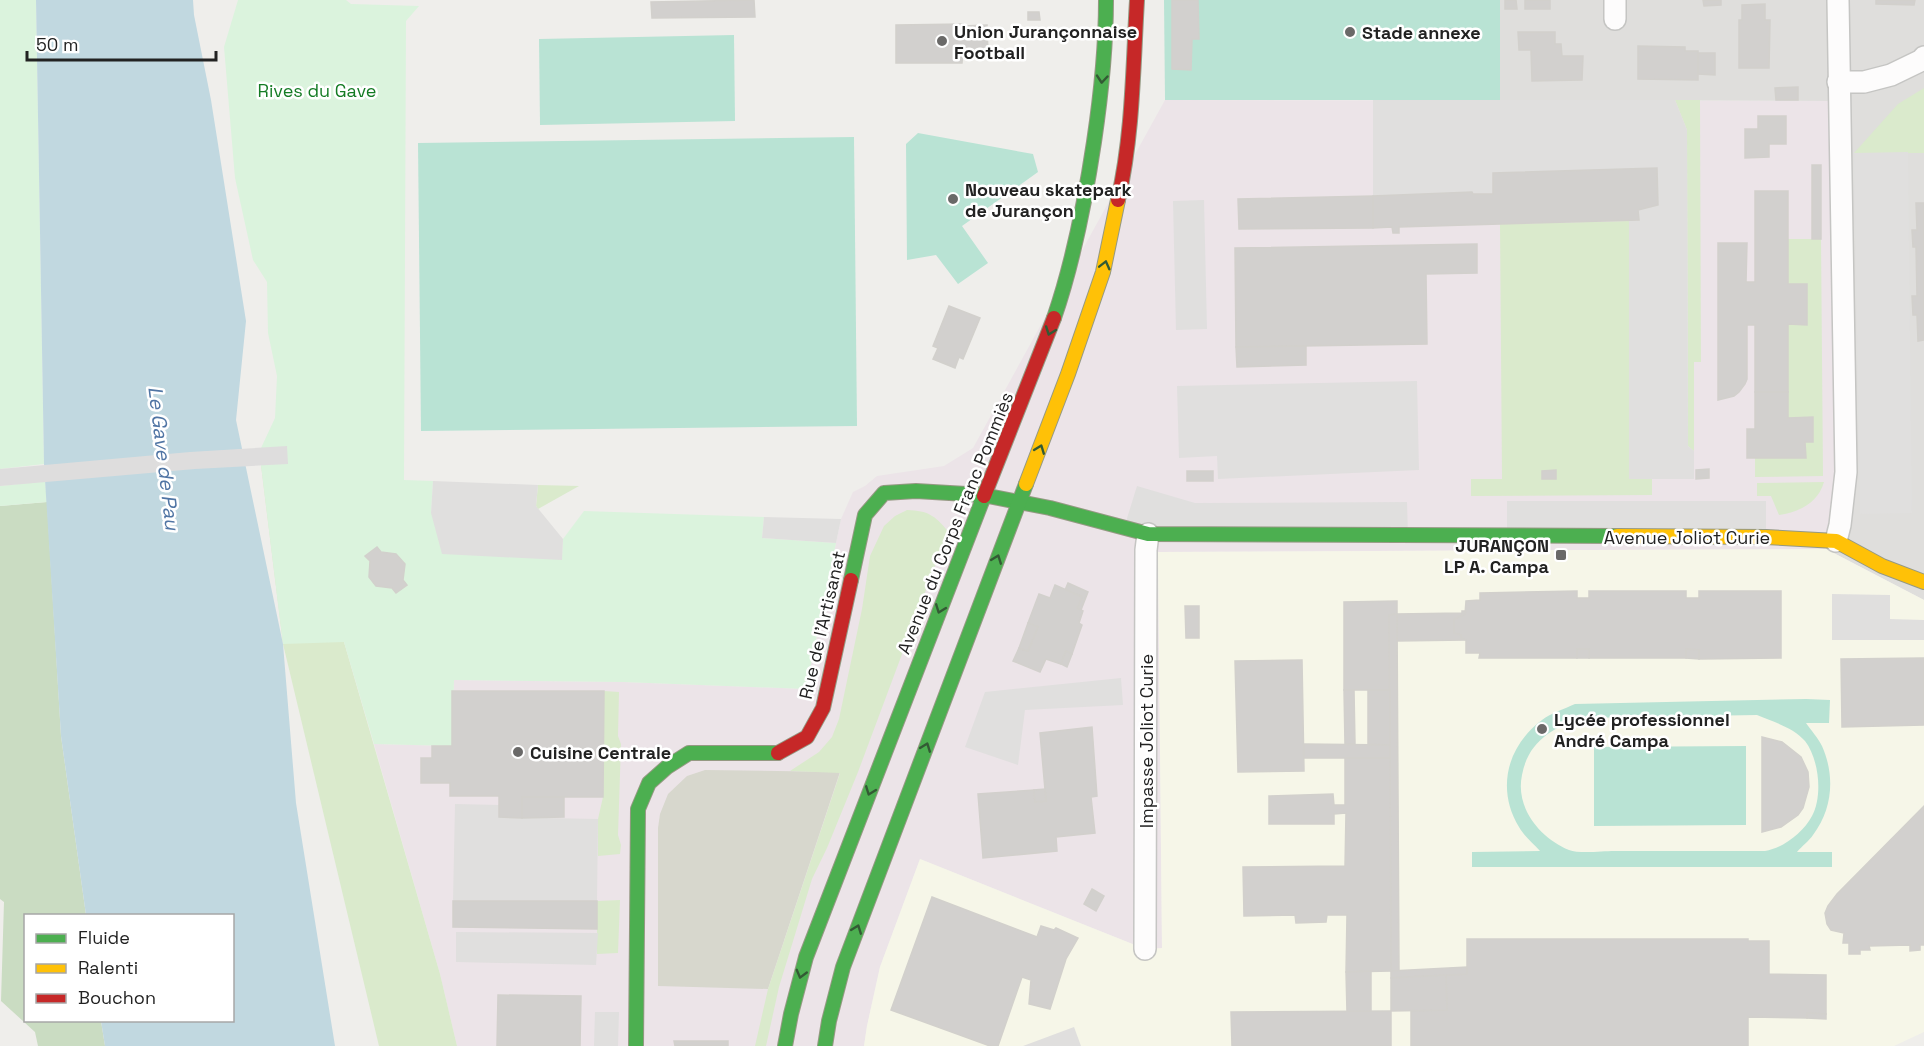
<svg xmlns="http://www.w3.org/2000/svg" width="1924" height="1046" font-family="'Space Grotesk',sans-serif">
  <rect width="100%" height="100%" fill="#efeeeb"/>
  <!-- residential -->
  <path fill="#dfdedc" d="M1500,0H1924V600L1826,549L1839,101L1500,100Z"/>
  <!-- industrial -->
  <path fill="#ece4e8" d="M1165,100L1839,101L1846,472L1826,549L1158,552L1162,949H1145L920,859L880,967L867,1026L864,1046H457L440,974L374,744L451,746L454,680L623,682L806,689L841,519L853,492L865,486L877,476L944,466L973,448Z"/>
  <!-- education -->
  <path fill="#f6f6e8" d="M1826,549L1924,600V1032L1894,1046H864L867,1026L880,967L920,859L1145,949L1162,948L1158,552Z"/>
  <!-- construction -->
  <path fill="#d7d7cd" d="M705,770L840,772L768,989L658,986V828L660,814L668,794L687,776Z"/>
  <!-- grass -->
  <g fill="#daeacc">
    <path d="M1924,88V153H1854L1898,104Z"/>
    <path d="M1675,100H1700L1701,362H1694V451L1688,446L1687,130Z"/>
    <path d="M1629,221V478H1652V495L1471,496V479H1502L1500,224Z"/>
    <path d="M1788,239H1821L1823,476L1755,477V458H1805V442H1813V418H1788V324H1807V285L1788,284Z"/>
    <path d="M370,455L344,642L440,974L457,1046H379L283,644L261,465Z"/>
    <path d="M1824,482C1818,503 1799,512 1779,515L1771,496H1757V483Z"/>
    <path d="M538,485L579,486L538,509L536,506Z"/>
    <path d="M907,510C929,511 934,515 948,531L858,772L827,848L812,879L779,987L766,1046H755L768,989L840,773L790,771L819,752L832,737L839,719L862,609L870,556L884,526L895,516Z"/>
    <path d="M604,691L619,692L618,736L621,744L618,835L621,845L620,854L598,856V819L603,797Z"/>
    <path d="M620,900L618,953L597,954V901Z"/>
  </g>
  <!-- forest -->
  <path fill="#cadcc2" d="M47,502L61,736L86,915L26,916V1020L101,1021L105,1046H38L35,1032L1,1001L4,902L0,899V506Z"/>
  <!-- park -->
  <g fill="#dbf3dd">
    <path d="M0,0H36L44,464L0,469Z"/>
    <path d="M238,0H346L351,4L419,6L406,21L404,480L433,481L431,513L562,556L563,539L584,511L764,517L762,538L836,543L806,689L623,682L454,680L452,746L374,744L344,642L283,644L261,465V448L275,418L277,376L268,333L267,282L253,260L235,178L224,47Z"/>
    <path d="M45,481L47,502L0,506V486Z"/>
  </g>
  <!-- pitch -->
  <g fill="#b9e3d4" fill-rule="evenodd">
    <path d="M1164,0H1500V100H1165Z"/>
    <path d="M734,35L735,121L540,125L539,39Z"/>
    <path d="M918,133L1033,154L1038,172L962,226L988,263L958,284L936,255L907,260L906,144Z"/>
    <path d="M854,137L857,426L421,431L418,143Z"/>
    <path d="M1806,699L1830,700L1829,723H1806C1811,730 1818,738 1822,746C1835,775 1833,809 1813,835C1809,841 1802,846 1797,852H1832V867H1472V852L1540,851C1533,843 1524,836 1519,827C1496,789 1507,746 1542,720C1551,713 1564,709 1575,704ZM1757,715C1773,722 1793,727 1805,741C1819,759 1823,796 1812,816C1803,833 1783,848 1765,851C1715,851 1665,851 1614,851C1603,851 1579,854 1569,850C1540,838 1515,808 1522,775C1528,742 1552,728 1581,718Z"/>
    <path d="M1746,746V825L1594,826V747Z"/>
  </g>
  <!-- parking -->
  <g fill="#e0dfde">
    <path d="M1373,100H1675L1687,130L1688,446L1694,451V479H1629V221L1639,220L1638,210L1658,205L1657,168L1493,173V194H1473L1472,192L1373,196Z"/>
    <path d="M1908,152L1912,513L1860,514L1854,153Z"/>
    <path d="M1204,200L1207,329L1176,330L1173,201Z"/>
    <path d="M1417,381L1419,470L1218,479L1217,456L1179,458L1177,386Z"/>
    <path d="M433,481L538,485L536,506L563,539L562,560L442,554L431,513Z"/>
    <path d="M1137,486L1195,503L1407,502L1408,536L1124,528Z"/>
    <path d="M1507,501H1766V537L1507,536Z"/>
    <path d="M764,517L841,519L836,543L762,538Z"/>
    <path d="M1832,594L1890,595V619L1924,620V640H1832Z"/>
    <path d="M1121,678L1123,705L1025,710L1018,765L965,747L985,692Z"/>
    <path d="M455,804L500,805V817L598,819L597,901H453Z"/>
    <path d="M456,932L598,933L596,965L456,962Z"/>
    <path d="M595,1012H619L618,1046H594Z"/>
    <path d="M1074,1027L1081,1046H1023Z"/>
  </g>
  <!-- water -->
  <path fill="#c1d8e0" d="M36,0H193L194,15L211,100L246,321L236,420L283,644L296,803L335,1046H105L101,1021L232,1020V916L86,915L61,736L44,464Z"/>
  <!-- pier -->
  <path fill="#dedddd" d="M287,446L288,464L195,469L0,486V469L190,452Z"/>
  <!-- building -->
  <g fill="#d2d0ce" stroke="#d2d0cc" stroke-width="1.5">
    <path d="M754,0L755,17L652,18L651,2Z"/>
    <path d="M1172,0H1198L1199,39H1192L1191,70L1172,69Z"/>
    <path d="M1505,0H1516L1517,9H1505Z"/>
    <rect x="1525" y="0" width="25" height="9"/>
    <path d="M1703,0H1721V5L1704,6Z"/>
    <path d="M1876,0H1915L1914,5L1876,4Z"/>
    <path d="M1765,4V20H1770L1769,68H1739V20H1742V5Z"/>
    <path d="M1028,12H1039L1040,20H1028Z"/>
    <path d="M963,24V30H987L988,51H963L962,63H896V25Z"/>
    <path d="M987,25V30H963V26Z"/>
    <path d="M1518,32H1555V44H1561L1562,56H1583L1582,80L1532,81L1531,50H1519Z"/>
    <path d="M1638,46L1685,47V51H1698V80L1638,79Z"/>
    <path d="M1698,53H1715V75L1698,74Z"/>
    <path d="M1798,87V100H1776L1775,88Z"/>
    <path d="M1758,116H1786V144H1769V157L1745,158V129H1758Z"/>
    <rect x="1812" y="165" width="9" height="74"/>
    <path d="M1657,168L1658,205L1638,210L1639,220L1399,227V233H1393L1392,227L1373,228V196L1472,192L1473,194H1493V173Z"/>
    <path d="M1755,191H1788V284H1807V325L1788,324V392H1755V325H1747V379L1745,384L1739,392L1734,396L1718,400V243H1747L1746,282H1755Z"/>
    <path d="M1373,196V228L1239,229L1238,199Z"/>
    <path d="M1916,203H1924V340L1918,341L1917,315H1913L1912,296H1917L1916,247H1913L1912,230H1917Z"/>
    <path d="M1477,244V273L1426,274L1427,344L1236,347L1235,248Z"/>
    <path d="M949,306L980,318L963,359L959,357L955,368L933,359L938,348L933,346Z"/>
    <path d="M1306,346V365L1237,367L1236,347Z"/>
    <path d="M1755,392H1788V418L1813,417V442H1805L1806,458H1747V429H1755Z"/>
    <path d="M1709,469V478L1696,479V470Z"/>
    <path d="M1556,470V479H1542V471Z"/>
    <rect x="1187" y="471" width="26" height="10"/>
    <path d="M377,547L381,552L396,554L405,564L403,580L407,585L396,593L392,588L376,586L369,577L370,561L365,556Z"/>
    <path d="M1068,583L1088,592L1081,610L1077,608L1082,597L1065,590Z"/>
    <path d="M1055,585L1082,597L1077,608L1083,611L1079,623L1082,625L1072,654L1066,651L1061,664L1046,659L1040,672L1013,661L1019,648L1028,651L1038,627L1028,623L1039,594L1050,598Z"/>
    <path d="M1577,591V598H1589V591H1686V598H1699V591H1781V658L1699,659V650L1686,649V658H1589V649H1577V658H1479L1480,653H1466V640L1461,638V635L1454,633V619L1465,614L1466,601L1480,600V593Z"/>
    <path d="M1397,601V614L1389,615L1390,690H1344V602Z"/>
    <path d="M1185,606H1199V638H1186Z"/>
    <path d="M1462,611H1466L1465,614L1454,619V633L1461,635V638L1466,640L1397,641V614L1462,613Z"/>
    <path d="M1397,614L1399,971H1391L1389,615Z"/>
    <path d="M1028,623L1038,627L1028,651L1019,648Z"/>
    <rect x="1577" y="649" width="12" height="9"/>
    <path d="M1686,649L1699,650V659L1686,658Z"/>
    <path d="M1066,651L1072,654L1067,667L1061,664Z"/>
    <path d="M1924,658V725L1842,727L1841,659Z"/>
    <path d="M1302,660L1304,771L1238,772L1235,661Z"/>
    <path d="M1344,690H1354L1355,744H1345Z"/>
    <path d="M1368,690H1390V745L1368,744Z"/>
    <path d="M452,691H604L603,797H522V818L499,817V796H450V783H421V758H432V746H452Z"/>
    <path d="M1092,727L1097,796L1091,797L1095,833L1056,837L1057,851L983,858L978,794L1034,790L1035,802L1046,801L1040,733Z"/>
    <path d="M1762,737L1782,742L1801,757L1808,772L1809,787L1803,808L1798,815L1781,827L1762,832Z"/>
    <path d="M1304,744L1390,745V758H1304Z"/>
    <path d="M1345,758H1390L1391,971L1346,972L1347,915H1327L1326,922L1296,923L1295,915L1244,916L1243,867L1345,866L1346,813L1334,814V824H1269V796L1333,794L1334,805H1345Z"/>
    <path d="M1045,789L1046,801L1035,802L1034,790Z"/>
    <path d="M522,797H564V817L522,818Z"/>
    <path d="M1924,806V945H1920V950L1910,951V945L1869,946L1870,950H1860V954H1849V943H1843L1844,933L1831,930L1827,924L1825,913L1828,906L1837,894Z"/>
    <path d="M1092,889L1104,896L1096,911L1084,904Z"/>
    <path d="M932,897L1037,937L1041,926L1054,930L1056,928L1078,938L1066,959L1050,1009L1029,1004L1031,980L1022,977L998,1046H990L891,1010Z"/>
    <path d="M453,901H597V929L453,927Z"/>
    <path d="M1467,939H1748V941H1769V974L1826,975V1014L1807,1013V1018L1748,1017V1046H1411V1011L1447,1010L1446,975L1467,974Z"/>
    <path d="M1467,967V974L1391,978V971Z"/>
    <path d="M1371,971V1012H1347L1346,972Z"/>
    <path d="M1446,975L1447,1010L1391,1011V978Z"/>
    <path d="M498,995L581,996L580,1046H497Z"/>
    <path d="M1391,1011V1046H1232L1231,1012Z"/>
    <path d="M1807,1013L1826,1014V1019L1807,1018Z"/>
    <path d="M674,1041H728V1046H675Z"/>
  </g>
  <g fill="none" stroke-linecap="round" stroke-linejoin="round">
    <!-- street casing -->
    <g stroke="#c5c5c3" stroke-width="24">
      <g id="street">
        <path d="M1615,0V19"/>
        <path d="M1838,82H1864L1891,75L1922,60L1924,57"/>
        <path d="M1836,541L1840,525L1846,472L1838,0"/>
        <path d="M1145,949L1146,550L1148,534"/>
      </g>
    </g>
    <!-- fast casing -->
    <g stroke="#959983" stroke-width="16">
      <g id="fast">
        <path d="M1054,318C1074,260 1085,202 1094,142C1101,95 1106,48 1106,0"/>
        <path d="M851,580L865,515L884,493L916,491L983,495L1050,508L1148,534L1617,536"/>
        <path d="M636,1046L638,809L649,783L667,767L689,753H778"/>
        <path d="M785,1046L791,1014L806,957L984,496"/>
        <path d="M825,1046L829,1021L843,967L1026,484"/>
      </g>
    </g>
    <!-- slow casing -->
    <g stroke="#959983" stroke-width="16">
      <g id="slow">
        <path d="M1026,484L1068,374L1103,272L1118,200"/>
        <path d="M1617,536L1766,537L1836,541L1882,566L1924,582"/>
      </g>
    </g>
    <!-- jam casing -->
    <g stroke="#959983" stroke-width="16">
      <g id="jam">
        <path d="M1118,200C1133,135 1133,67 1137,0"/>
        <path d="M984,496L1054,318"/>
        <path d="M778,753L807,737L823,708L851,580"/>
      </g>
    </g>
    <!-- street -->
    <use href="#street" stroke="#fdfcfc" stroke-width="21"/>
    <!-- fast -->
    <use href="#fast" stroke="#4caf50" stroke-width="14"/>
    <!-- slow -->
    <use href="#slow" stroke="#ffc107" stroke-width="14"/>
    <!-- jam -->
    <use href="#jam" stroke="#c62828" stroke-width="14"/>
  </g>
  <!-- one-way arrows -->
  <defs><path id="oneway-chevron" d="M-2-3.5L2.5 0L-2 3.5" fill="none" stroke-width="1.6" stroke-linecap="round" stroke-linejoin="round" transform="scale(1.5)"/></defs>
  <g stroke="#335a34">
    <use href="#oneway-chevron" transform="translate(1102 79) rotate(95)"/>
    <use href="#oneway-chevron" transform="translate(1105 265) rotate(-76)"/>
    <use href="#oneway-chevron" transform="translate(1050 331) rotate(110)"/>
    <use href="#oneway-chevron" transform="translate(1040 449) rotate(-69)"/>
    <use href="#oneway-chevron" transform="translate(997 559) rotate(-69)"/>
    <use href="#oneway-chevron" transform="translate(940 609) rotate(111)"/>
    <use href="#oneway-chevron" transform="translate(926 747) rotate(-69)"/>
    <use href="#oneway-chevron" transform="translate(870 791) rotate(111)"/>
    <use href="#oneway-chevron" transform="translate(857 929) rotate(-69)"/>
    <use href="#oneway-chevron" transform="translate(801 974) rotate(105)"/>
  </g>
  <!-- markers -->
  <g fill="#6a6968" stroke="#fff" stroke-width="2">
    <circle cx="1350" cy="32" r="6"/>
    <circle cx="942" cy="41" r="6"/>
    <circle cx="953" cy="199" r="6"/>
    <rect x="1555" y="549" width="12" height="12" rx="3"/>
    <circle cx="1542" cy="729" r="6"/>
    <circle cx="518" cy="752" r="6"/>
  </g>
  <g text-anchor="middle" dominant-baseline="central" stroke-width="5" stroke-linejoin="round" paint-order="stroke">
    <!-- poi labels -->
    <g font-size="18" font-weight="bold" fill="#222" stroke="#fff" text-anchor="start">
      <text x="954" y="31">Union Jurançonnaise<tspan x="954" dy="21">Football</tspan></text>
      <text x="1362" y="32">Stade annexe</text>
      <text x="965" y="189">Nouveau skatepark<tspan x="965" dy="21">de Jurançon</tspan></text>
      <text x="1549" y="545" text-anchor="end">JURANÇON<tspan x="1549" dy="21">LP A. Campa</tspan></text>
      <text x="1554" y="719">Lycée professionnel<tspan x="1554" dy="21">André Campa</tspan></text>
      <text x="530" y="752">Cuisine Centrale</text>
    </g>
    <!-- park labels -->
    <g font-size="18" fill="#147b24" stroke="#fff">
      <text x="317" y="90">Rives du Gave</text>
    </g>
    <!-- street labels -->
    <g font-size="18" fill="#222" stroke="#fff">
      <text transform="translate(955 523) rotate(-68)">Avenue du Corps Franc Pommiès</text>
      <text x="1687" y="537">Avenue Joliot Curie</text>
      <text transform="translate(822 625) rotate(-77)">Rue de l'Artisanat</text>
      <text transform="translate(1146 741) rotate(-90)">Impasse Joliot Curie</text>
    </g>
    <!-- water labels -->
    <g font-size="20" font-style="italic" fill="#5075a4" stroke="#fff">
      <text transform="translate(164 458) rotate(83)">Le Gave de Pau</text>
    </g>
  </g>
  <!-- legend -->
  <rect x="24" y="914" width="210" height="108" fill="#ffffff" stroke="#a7a7a7" stroke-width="1.5"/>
  <rect x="36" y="934" width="30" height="9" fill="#4caf50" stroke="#a7a7a7" stroke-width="1.5"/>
  <text x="78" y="944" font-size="18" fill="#222222">Fluide</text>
  <rect x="36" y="964" width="30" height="9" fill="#ffc107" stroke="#a7a7a7" stroke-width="1.5"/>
  <text x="78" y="974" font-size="18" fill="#222222">Ralenti</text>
  <rect x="36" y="994" width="30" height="9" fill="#c62828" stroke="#a7a7a7" stroke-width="1.5"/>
  <text x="78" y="1004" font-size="18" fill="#222222">Bouchon</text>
  <!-- scale -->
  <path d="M27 51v9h189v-9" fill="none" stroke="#222222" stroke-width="3"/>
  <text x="36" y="51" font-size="18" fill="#222222" stroke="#ffffff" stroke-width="4.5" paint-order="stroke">50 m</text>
</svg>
